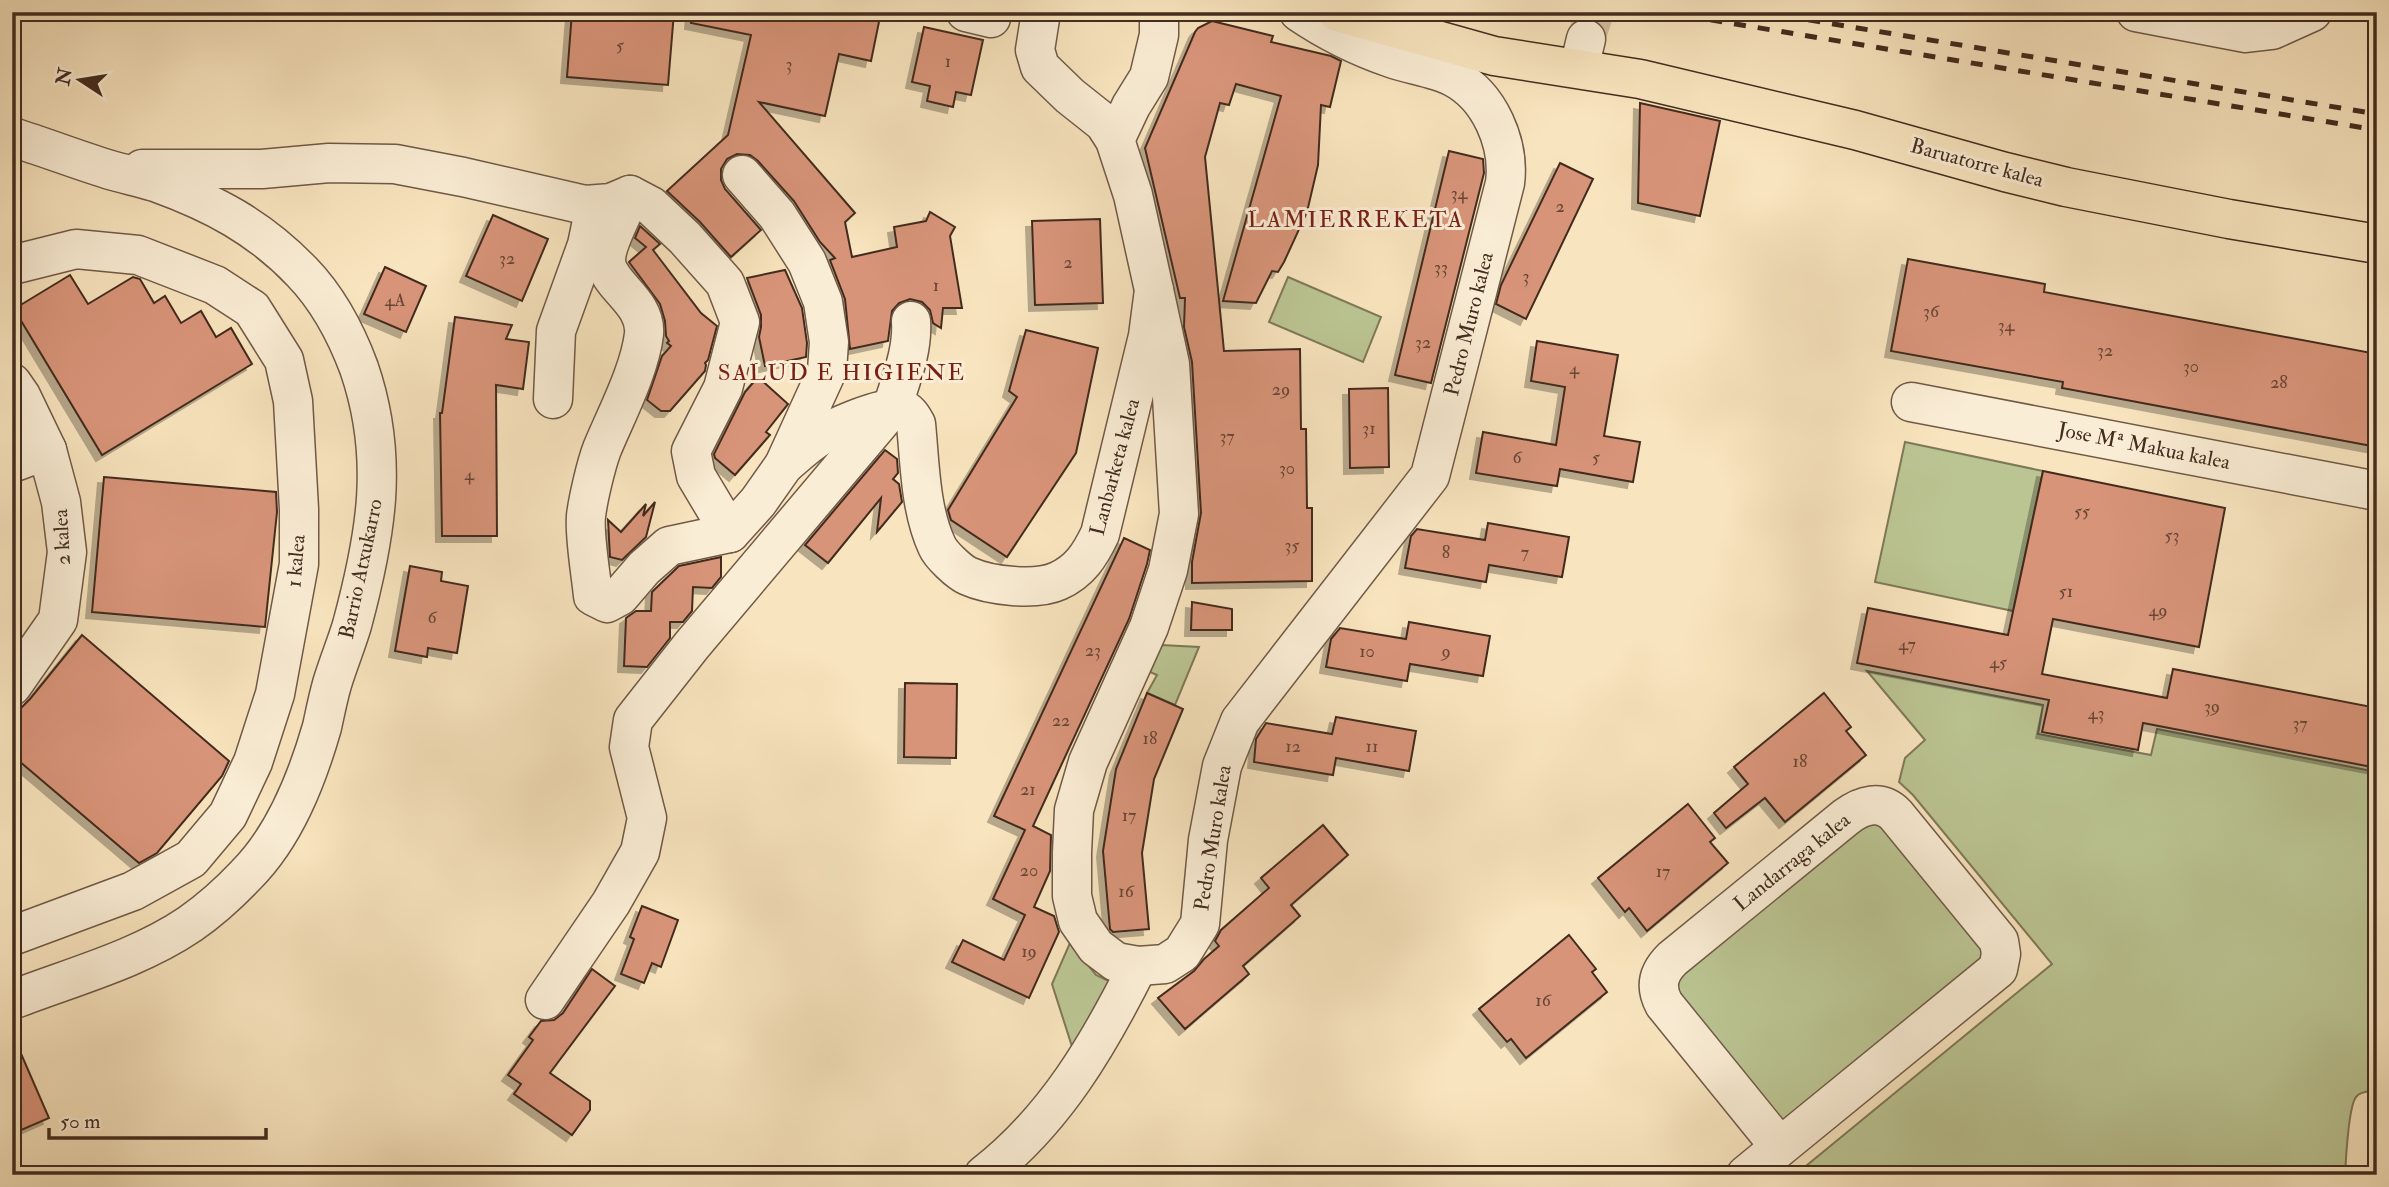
<svg xmlns="http://www.w3.org/2000/svg" width="2389" height="1187" font-family="'IM FELL Double Pica',serif">
  <defs>
    <filter id="shadow"><feDropShadow dx="-6" dy="6" stdDeviation="0" flood-color="#0004"/></filter>
  </defs>
  <rect width="100%" height="100%" fill="#f8e4be"/>
  <filter id="stains"><feTurbulence type="fractalNoise" baseFrequency=".00286" numOctaves="4"/><feColorMatrix values="0 0 0 0 .2 0 0 0 0 .09 0 0 0 0 .02 0 0 0 .5 -.17"/></filter>
  <radialGradient id="worn" r=".72"><stop offset=".6" stop-color="#630" stop-opacity="0"/><stop offset="1" stop-color="#630" stop-opacity=".3"/></radialGradient>
  <!-- green -->
  <g fill="#bbc593" stroke="#7f7859" stroke-width="2">
    <path d="M1288,277L1381,317L1363,362L1269,322Z"/>
    <path d="M1905,442L2043,471L2013,611L1875,582Z"/>
    <path d="M1161,645L1199,647L1175,705L1147,693L1157,675L1150,672Z"/>
    <path d="M1867,671L2043,705L2038,734L2151,755L2157,729L2377,772V1092C2369,1091 2361,1091 2356,1097C2348,1107 2346,1160 2345,1175H1795L2052,964L1913,795L1899,782L1905,758L1925,740Z"/>
    <path d="M1869,812L1987,947L1985,957L1785,1121L1778,1120L1668,985Z"/>
    <path d="M1070,943L1096,975L1119,986L1076,1059L1052,984Z"/>
  </g>
  <!-- building -->
  <g fill="#d89479" stroke="#432c1f" stroke-width="2" filter="url(#shadow)">
    <path d="M572,12H674L668,85L567,77Z"/>
    <path d="M692,12H881L871,61L839,54L825,116L759,102L855,213L845,222L852,257L897,247L894,227L926,221L930,212L955,227L950,236L962,308H943L941,328L933,323L930,310L922,302L910,299L899,303L892,311L888,341L850,349L845,299L830,260L835,258L820,242L794,201L758,161L750,155L737,154L727,159L721,169V180L725,189L761,230L731,257L700,222L667,191L728,135L751,35L691,23Z"/>
    <path d="M1212,21L1273,36L1271,42L1331,56L1341,61L1330,107L1321,105L1318,165L1307,212L1284,262L1278,272L1272,271L1256,303L1223,301L1281,96L1236,84L1229,105L1220,103L1205,157L1224,351L1300,349L1301,429H1306L1307,508H1312V581L1192,583V562L1201,513L1192,362L1184,327L1185,298H1180L1145,148L1195,32L1198,28Z"/>
    <path d="M924,27L983,40L971,95L956,92L953,107L927,101L930,86L912,82Z"/>
    <path d="M1640,103L1720,121L1700,216L1638,203Z"/>
    <path d="M1449,151L1483,159L1484,173L1431,383L1395,375Z"/>
    <path d="M1560,163L1593,179L1526,319L1496,304L1501,285Z"/>
    <path d="M493,215L548,239L522,301L466,276Z"/>
    <path d="M1100,219L1103,303L1035,305L1032,221Z"/>
    <path d="M640,226L660,244L653,250L701,313L717,326L708,360L705,363L706,365L705,371L670,411H661L647,400L662,356L671,346L667,343L669,341L666,336L665,321L660,304L629,262L646,247L635,238Z"/>
    <path d="M1908,259L2045,284L2044,292L2377,354V447L2062,388L2063,382L1891,351Z"/>
    <path d="M385,267L426,286L406,332L364,314Z"/>
    <path d="M785,270L802,308L807,343L806,357L765,366L759,337L761,327V315L747,278Z"/>
    <path d="M70,275L88,304L133,277L140,279L154,303L165,296L181,323L201,311L216,337L231,328L252,364L102,455L14,309Z"/>
    <path d="M455,317L512,325L506,339L529,342L523,389L496,385L497,536H442L440,413H442Z"/>
    <path d="M1026,330L1098,348L1076,453L1007,557L951,520L948,510L1017,397L1009,391Z"/>
    <path d="M1537,341L1618,355L1604,436L1640,442L1633,482L1560,469L1557,486L1476,473L1483,432L1556,445L1565,387L1531,381Z"/>
    <path d="M758,377L788,404L766,432L770,435L735,475L715,458L714,454L745,392Z"/>
    <path d="M1388,388L1389,467L1350,468L1349,389Z"/>
    <path d="M885,450L897,459L898,473L893,479L899,484L902,502L877,532L881,498L828,563L805,545Z"/>
    <path d="M2043,471L2225,508L2199,647L2053,619L2042,674L2167,698L2173,669L2377,708V768L2143,723L2138,750L2042,732L2049,700L1857,663L1868,608L2008,635Z"/>
    <path d="M104,477L276,492L277,512L265,627L92,612Z"/>
    <path d="M655,502L646,537L622,560L610,557L608,520L621,532L646,504L643,516Z"/>
    <path d="M1488,523L1569,537L1562,577L1489,565L1486,582L1405,568L1411,536L1417,529L1485,540Z"/>
    <path d="M1124,538L1150,550L1147,564L1129,619L1033,826L1051,835L1050,871L1034,907L1054,916L1059,932L1029,998L952,962L963,940L1004,960L1025,915L993,899L1025,830L994,816Z"/>
    <path d="M721,557V577L712,588L693,587L692,611L683,622H670V638L647,667L624,666L626,618L636,611H651L652,592L679,566Z"/>
    <path d="M410,566L442,572L441,581L468,586L457,653L428,648L427,657L395,651Z"/>
    <path d="M1192,602L1232,609V630H1191Z"/>
    <path d="M1409,622L1490,636L1483,676L1410,664L1407,681L1326,667L1331,639L1340,628L1406,639Z"/>
    <path d="M82,635L229,761L222,776L157,853L139,863L12,755V717L30,699Z"/>
    <path d="M905,683L957,684L956,758L904,757Z"/>
    <path d="M1147,693L1183,709L1154,779L1142,853L1149,929L1113,932L1110,929L1103,851L1116,769Z"/>
    <path d="M1824,693L1851,727L1846,731L1866,755L1785,822L1765,798L1726,828L1714,813L1748,784L1734,767Z"/>
    <path d="M1336,717L1416,731L1409,771L1336,758L1333,775L1254,762L1256,739L1266,723L1332,734Z"/>
    <path d="M1688,804L1715,838L1710,842L1728,863L1647,931L1629,908L1625,912L1598,878Z"/>
    <path d="M1323,825L1348,855L1291,905L1300,916L1243,966L1249,974L1185,1029L1158,998L1194,971L1204,959L1219,946L1215,941L1221,930L1269,888L1261,878Z"/>
    <path d="M642,906L678,920L661,967L652,963L644,983L621,974L634,939L630,937Z"/>
    <path d="M1569,935L1596,969L1592,972L1607,992L1526,1058L1511,1039L1507,1042L1479,1009Z"/>
    <path d="M592,969L615,986L550,1073L590,1101V1110L572,1135L514,1094L521,1084L508,1075L533,1040L529,1037L541,1021L554,1020L563,1013Z"/>
    <path d="M12,1033L49,1118L12,1134Z"/>
  </g>
  <g fill="none" stroke-linecap="round" stroke-linejoin="round">
    <!-- minor-tunnel -->
    <path stroke="#d4bf9e" stroke-width="38" stroke-dasharray="38 19" stroke-linecap="butt" d="M1586,39L1595,12"/>
    <!-- minor casing -->
    <g stroke="#705a47" stroke-width="41">
      <g id="minor">
        <path d="M966,12L991,18"/>
        <path d="M2136,12L2246,33L2272,30L2312,12"/>
        <path d="M1579,68L1586,39"/>
        <path d="M12,137C44,147 75,159 107,169C123,174 139,177 155,182C213,203 259,227 302,272C328,299 346,333 359,368C390,458 376,536 352,625C346,645 338,664 332,684C328,698 325,713 322,727C307,779 285,836 246,875C229,893 210,910 190,924C137,960 71,977 12,1000"/>
        <path d="M1115,140L1131,106L1149,77L1159,35V12"/>
        <path d="M142,169H262L329,163L395,164L463,177L585,205L611,203L630,195L651,206L685,238L725,283L740,322L723,388L691,451L696,476L730,533"/>
        <path d="M630,195C624,213 606,242 606,260C606,285 647,301 644,334C640,370 616,415 602,449C596,465 588,499 586,516C584,536 591,574 593,596L607,603L620,596L644,568L669,546L730,533L758,502L784,465L827,371L829,342L823,302L807,262L777,215L742,175"/>
        <path d="M12,265L76,249L138,255L215,285L252,309L284,360L293,401L299,509V564L275,694L253,762L228,815L191,859L133,891L12,936"/>
        <path d="M1154,290L1170,364L1179,514L1168,570L1149,627L1088,762L1074,810L1072,853V896L1078,921L1096,947L1116,962L1138,966L1165,964L1182,953L1200,924L1208,840L1222,766L1240,721L1430,476L1505,183C1510,144 1490,96 1453,77C1435,68 1411,65 1391,58C1359,47 1327,31 1299,12"/>
        <path d="M12,383L21,396L47,450L61,502L67,552L58,620L12,686"/>
        <path d="M553,399L556,331L587,245L593,216"/>
        <path d="M1911,402L2377,491"/>
        <path d="M12,463L47,450"/>
        <path d="M784,465C795,456 806,445 819,437C832,428 886,404 901,409C909,411 912,417 916,424C920,464 920,509 937,546C941,555 959,572 968,576C990,586 1036,591 1058,581C1080,571 1090,555 1100,534L1148,336L1154,290L1133,195L1115,140L1104,123L1070,96L1040,67L1035,50L1041,12"/>
        <path d="M545,1000L611,903L640,852L647,818L629,747L633,720L692,645L892,408C901,379 913,351 911,321"/>
        <path d="M984,1175C1055,1120 1099,1044 1138,966"/>
        <path d="M1746,1175L1780,1147L1998,969L2001,954L1999,941L1896,815C1881,799 1862,805 1846,817L1672,959C1658,973 1655,987 1664,1004L1780,1147"/>
      </g>
    </g>
    <!-- major casing -->
    <g stroke="#432c1f" stroke-width="41">
      <path id="major" d="M1337,12L1494,56L1640,79L1855,130L2005,172L2066,187L2229,219L2377,244"/>
    </g>
    <!-- minor -->
    <use href="#minor" stroke="#faedd5" stroke-width="38"/>
    <!-- major -->
    <use href="#major" stroke="#f8e4be" stroke-width="38"/>
    <!-- rail -->
    <g stroke="#432c1f" stroke-width="5" stroke-dasharray="12 12" stroke-linecap="butt">
      <path d="M1663,12L2377,130"/>
      <path d="M1761,12L2377,114"/>
    </g>
  </g>
  <g text-anchor="middle" dominant-baseline="central" stroke-width="6" stroke-linejoin="round" paint-order="stroke">
    <!-- number labels -->
    <g font-size="18" fill="#684636">
      <text x="620" y="45">5</text>
      <text x="948" y="61">1</text>
      <text x="789" y="64">3</text>
      <text x="1459" y="193">34</text>
      <text x="1560" y="206">2</text>
      <text x="507" y="258">32</text>
      <text x="1068" y="262">2</text>
      <text x="1441" y="267">33</text>
      <text x="1526" y="276">3</text>
      <text x="936" y="285">1</text>
      <text x="395" y="300">4A</text>
      <text x="1931" y="311">36</text>
      <text x="2006" y="325">34</text>
      <text x="1423" y="342">32</text>
      <text x="2105" y="350">32</text>
      <text x="2191" y="366">30</text>
      <text x="1574" y="368">4</text>
      <text x="2279" y="382">28</text>
      <text x="1281" y="389">29</text>
      <text x="1369" y="428">31</text>
      <text x="1227" y="436">37</text>
      <text x="1517" y="457">6</text>
      <text x="1596" y="457">5</text>
      <text x="1287" y="468">30</text>
      <text x="469" y="474">4</text>
      <text x="2082" y="511">55</text>
      <text x="2172" y="535">53</text>
      <text x="1292" y="545">35</text>
      <text x="1446" y="552">8</text>
      <text x="1525" y="552">7</text>
      <text x="2066" y="591">51</text>
      <text x="2158" y="610">49</text>
      <text x="432" y="617">6</text>
      <text x="1907" y="644">47</text>
      <text x="1093" y="650">23</text>
      <text x="1367" y="651">10</text>
      <text x="1446" y="651">9</text>
      <text x="1998" y="662">45</text>
      <text x="2212" y="706">39</text>
      <text x="2096" y="713">43</text>
      <text x="1061" y="720">22</text>
      <text x="2300" y="723">37</text>
      <text x="1150" y="738">18</text>
      <text x="1293" y="746">12</text>
      <text x="1372" y="746">11</text>
      <text x="1800" y="761">18</text>
      <text x="1028" y="789">21</text>
      <text x="1129" y="815">17</text>
      <text x="1029" y="870">20</text>
      <text x="1663" y="871">17</text>
      <text x="1126" y="891">16</text>
      <text x="1029" y="951">19</text>
      <text x="1543" y="1000">16</text>
    </g>
    <!-- street labels -->
    <g font-size="21" fill="#432c1f" stroke="#faedd5">
      <text transform="translate(1977 163) rotate(15)">Baruatorre kalea</text>
      <text transform="translate(1469 324) rotate(-76)">Pedro Muro kalea</text>
      <text transform="translate(2144 446) rotate(11)">Jose Mª Makua kalea</text>
      <text transform="translate(1115 467) rotate(-75)">Lanbarketa kalea</text>
      <text transform="translate(62 537) rotate(-93)">2 kalea</text>
      <text transform="translate(296 561) rotate(-85)">1 kalea</text>
      <text transform="translate(361 569) rotate(-78)">Barrio Atxukarro</text>
      <text transform="translate(1213 838) rotate(-81)">Pedro Muro kalea</text>
      <text transform="translate(1792 862) rotate(-39)">Landarraga kalea</text>
    </g>
    <!-- neighbourhood labels -->
    <g font-size="23" letter-spacing="2" fill="#7a1f14" stroke="#faedd5">
      <text x="1356" y="219">LAMIERREKETA</text>
      <text x="842" y="372">SALUD E HIGIENE</text>
    </g>
  </g>
  <!-- margin -->
  <rect width="2389" height="1187" fill="none" stroke="#f8e4be" stroke-width="42"/>
  <rect x="14" y="14" width="2361" height="1159" fill="none" stroke="#432c1f" stroke-width="3.5"/>
  <rect x="21" y="21" width="2347" height="1145" fill="none" stroke="#432c1f" stroke-width="2"/>
  <!-- north arrow -->
  <g transform="translate(80 80) rotate(282)" stroke="#faedd5" stroke-width="5" paint-order="stroke">
  <path d="M0-5L12 26L0 18L-12 26Z" fill="#432c1f"/>
  <text y="-10" font-size="19" font-weight="bold" text-anchor="middle" fill="#432c1f">N</text>
  </g>
  <!-- scale -->
  <path d="M49 1128v10h217v-10" fill="none" stroke="#432c1f" stroke-width="3.5"/>
  <text x="60" y="1128" font-size="21" fill="#432c1f" stroke="#faedd5" stroke-width="5" paint-order="stroke">50 m</text>
  <rect width="100%" height="100%" filter="url(#stains)"/>
  <rect width="100%" height="100%" fill="url(#worn)"/>
</svg>
